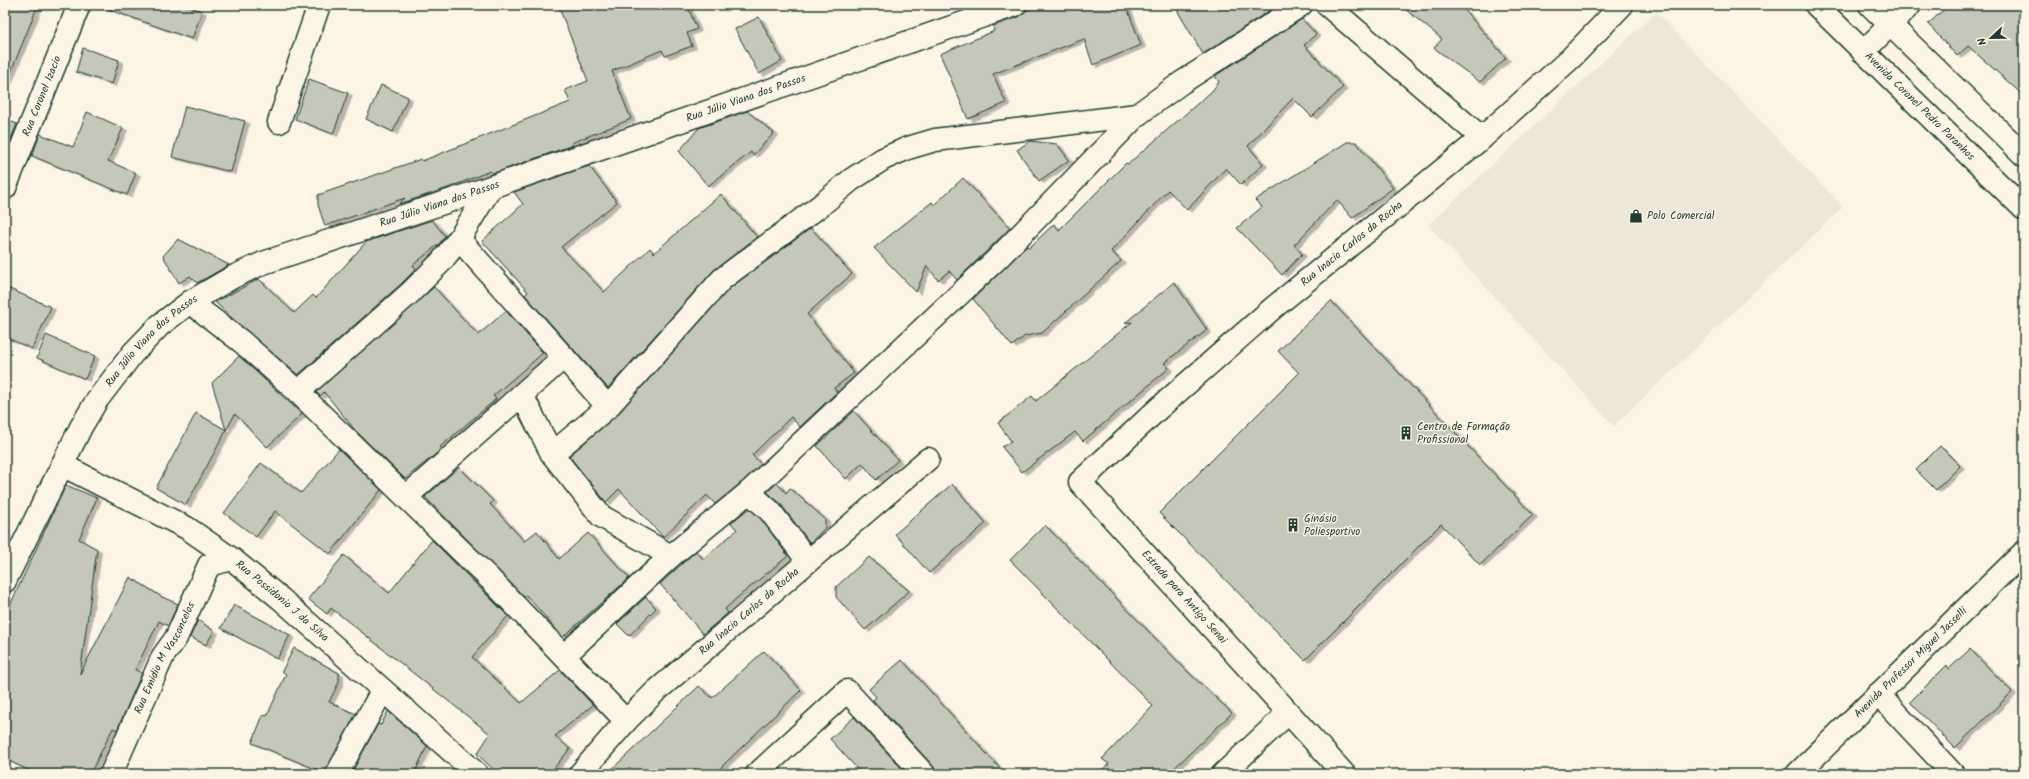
<svg xmlns="http://www.w3.org/2000/svg" width="2029" height="779" font-family="Kalam,sans-serif">
  <defs>
    <filter id="shadow"><feDropShadow dx="4.5" dy="2.5" stdDeviation="0" flood-color="#0004"/></filter>
  </defs>
  <rect width="100%" height="100%" fill="#fcf5e5"/>
  <filter id="ink" filterUnits="userSpaceOnUse"><feTurbulence type="fractalNoise" baseFrequency=".025" numOctaves="2"/><feDisplacementMap in="SourceGraphic" scale="8" xChannelSelector="R" yChannelSelector="G"/><feConvolveMatrix kernelMatrix="1 2 1 2 8 2 1 2 1" color-interpolation-filters="sRGB"/></filter>
  <g filter="url(#ink)">
    <!-- built -->
    <path fill="#ece7d8" d="M1656,12L1843,207L1614,426L1428,225Z"/>
    <!-- building -->
    <g fill="#c5c7b9" stroke="#1f3d34" filter="url(#shadow)">
      <path d="M5,5H38L6,84H5Z"/>
      <path d="M106,5H185L202,11L192,39L105,8Z"/>
      <path d="M558,5H687L697,29L687,33L692,46L665,56L662,50L612,71L631,119L571,143L573,145L497,172L491,173L490,171L448,188L399,204L405,198L325,226L318,205V195L421,159L422,161L570,102L565,90L588,81Z"/>
      <path d="M1042,5H1126L1141,45L1093,65L1084,39L993,74L1006,103L968,119L940,54L994,31L993,26L1019,17L1025,11Z"/>
      <path d="M1174,5H1278L1203,54Z"/>
      <path d="M1400,5H1460L1506,58L1480,82L1434,48L1442,39Z"/>
      <path d="M1949,5H2024V96L1968,46L1957,56L1928,24Z"/>
      <path d="M759,17L782,61L759,74L735,29Z"/>
      <path d="M1302,19L1316,34L1304,45L1343,87L1312,117L1293,98L1248,146L1263,164L1241,185L1226,168L1187,210L1168,190L1111,251L1121,261L1042,333L1025,336L1012,346L973,299L1027,246L1029,248L1054,224L1059,230L1126,163L1128,164L1212,91L1219,82L1215,76Z"/>
      <path d="M83,48L119,60L112,84L76,72Z"/>
      <path d="M309,79L348,93L333,134L295,119Z"/>
      <path d="M381,85L408,97L393,132L366,119Z"/>
      <path d="M185,106L245,121L231,172L172,157Z"/>
      <path d="M747,111L774,133L753,155L751,152L708,186L679,151L699,128Z"/>
      <path d="M87,112L123,128L108,161L136,173L127,195L32,156L40,134L73,147Z"/>
      <path d="M5,119L17,124L8,146L5,145Z"/>
      <path d="M1030,141L1057,144L1069,160L1039,181L1017,150Z"/>
      <path d="M1347,142H1356L1393,188L1352,218L1337,200L1294,245L1302,254L1282,275L1237,228L1262,207L1255,200Z"/>
      <path d="M589,166L617,202L561,247L604,292L650,248L654,253L721,194L757,237L713,271L608,388L525,295L528,292L482,241L523,204L514,192Z"/>
      <path d="M963,178L1010,228L957,280L949,271L938,280L927,266L916,292L874,248L932,202L934,205Z"/>
      <path d="M432,220L445,236L440,243L413,265L416,269L401,284L298,375L232,318L215,302L259,279L294,313L313,295L316,298L366,242Z"/>
      <path d="M811,228L852,274L807,314L854,373L834,388L837,392L800,427L791,417L752,455L761,464L741,483L715,504L707,495L663,537L619,489L606,502L569,456L617,415L730,288Z"/>
      <path d="M178,239L229,265L197,283L190,276L179,283L163,256Z"/>
      <path d="M1174,282L1207,330L1164,363L1169,368L1083,441L1075,432L1022,472L1002,447L1011,441L998,423L1032,396L1036,401L1132,322L1125,323Z"/>
      <path d="M5,287L51,307L32,349L5,337Z"/>
      <path d="M434,287L478,335L506,311L543,353L493,396L496,399L440,447L442,449L405,479L355,430L324,392L320,396L316,392Z"/>
      <path d="M1331,301L1533,515L1480,565L1441,524L1305,660L1159,513L1299,373L1278,351Z"/>
      <path d="M46,335L95,356L85,379L37,358Z"/>
      <path d="M239,356L302,414L267,447L235,414L186,505L156,488L196,413L226,430L212,383Z"/>
      <path d="M854,411L898,460L876,480L862,463L846,479L817,446Z"/>
      <path d="M1940,446L1960,466L1936,490L1916,470Z"/>
      <path d="M339,449L381,490L330,554L275,511L256,537L224,513L261,463L301,493Z"/>
      <path d="M459,467L493,501L490,504L524,541L537,531L559,559L588,533L629,578L563,637L526,595L524,597L425,497Z"/>
      <path d="M777,483L786,493L790,488L825,519V528L810,543L780,503L767,492Z"/>
      <path d="M952,484L986,523L929,573L895,534Z"/>
      <path d="M66,485L97,498L79,539L97,549L80,674L130,577L162,597L178,604L168,626L159,621L135,670L142,673L117,730L113,728L90,774H36L5,759V616Z"/>
      <path d="M749,508L761,519L788,556L738,597L725,609L728,613L703,634L660,584L696,551L703,559L737,530L731,523Z"/>
      <path d="M1045,525L1188,672L1232,713L1168,774H1097L1109,764L1102,759L1153,706L1010,560Z"/>
      <path d="M432,540L508,616L472,657L521,703L560,670L593,705L555,736L570,749L549,774H498L477,754L490,734L331,608L327,614L308,599L344,555L389,593Z"/>
      <path d="M869,557L909,591L865,630L836,597V587Z"/>
      <path d="M646,597L656,608L629,636L617,624Z"/>
      <path d="M234,605L290,635L277,659L221,628Z"/>
      <path d="M198,620L214,631L206,645L190,637Z"/>
      <path d="M294,648L339,673V682L329,702L356,714L325,773L252,743L263,715L267,716L286,674L282,671Z"/>
      <path d="M1970,649L2012,692L1955,748L1910,702L1947,665L1949,669Z"/>
      <path d="M764,651L801,690L714,774H607L699,686L712,698Z"/>
      <path d="M902,660L1005,774H936L933,766L873,700L876,697L869,689Z"/>
      <path d="M388,711L427,746L414,774H351L378,724L381,725Z"/>
      <path d="M854,717L907,774H862L830,739Z"/>
    </g>
    <g fill="none" stroke-linecap="round" stroke-linejoin="round">
      <!-- minor casing -->
      <g stroke="#1f3d34" stroke-width="25">
        <g id="minor">
          <path d="M1327,5L1482,138"/>
          <path d="M1863,52L1910,5"/>
          <path d="M279,122L319,5"/>
          <path id="s1" d="M5,188L79,5"/>
          <path d="M459,239L608,407"/>
          <path d="M190,302L242,342L298,392L490,579L626,721"/>
          <path d="M298,392L410,293L441,262L459,239L491,187"/>
          <path d="M522,395L552,454L601,516L671,556"/>
          <path d="M552,454L608,407L722,279L821,205L851,180L883,159L908,148L935,140L1137,115"/>
          <path id="s2" d="M62,465L187,528L232,559L281,599L477,774"/>
          <path d="M749,492L770,511L808,561"/>
          <path d="M406,497L564,357"/>
          <path id="s3" d="M5,581L81,427L97,400L133,353L160,325L190,302L233,277L263,263L491,187L1015,5"/>
          <path d="M565,655L671,556L749,492L997,259L1137,115L1181,83L1301,5"/>
          <path d="M1878,694L1953,774"/>
          <path id="s4" d="M111,774L163,656L176,638L209,565L232,559"/>
          <path d="M337,774L382,691"/>
          <path id="s5" d="M580,774L626,721L655,692L928,459"/>
          <path d="M757,774L847,691L924,774"/>
          <path d="M1223,774L1288,713"/>
          <path id="s6" d="M1344,774L1080,482L1158,409L1273,308L1482,138L1571,58L1622,5"/>
          <path id="s7" d="M1797,774L2024,552"/>
        </g>
      </g>
      <!-- major casing -->
      <g stroke="#1f3d34" stroke-width="25">
        <g id="major">
          <path id="s8" d="M1816,5L2024,209"/>
          <path d="M1870,5L2024,155"/>
        </g>
      </g>
      <!-- minor -->
      <use href="#minor" stroke="#fcf5e5" stroke-width="22"/>
      <!-- major -->
      <use href="#major" stroke="#fcf5e5" stroke-width="22"/>
    </g>
  </g>
  <!-- icons -->
  <defs>
    <g id="shop-bare" transform="scale(1.08)"><path d="M-5-2.5h2.3a2.7 3.5 0 0 1 5.4 0H5L5.5 6h-11ZM-1.5-2.5h3a1.5 2.3 0 0 0-3 0Z" fill="#1f3d34" stroke="#fcf5e5" stroke-width="2.5" paint-order="stroke"/></g>
    <g id="building-bare" transform="scale(1.08)"><path d="M-4-6H4V6H1V3H-1V6H-4ZM-2.5-4.3h1.7v1.8h-1.7ZM.8-4.3h1.7v1.8H.8ZM-2.5-1h1.7V.8h-1.7ZM.8-1h1.7V.8H.8Z" fill="#1f3d34" stroke="#fcf5e5" stroke-width="2.5" paint-order="stroke"/></g>
  </defs>
  <g fill-rule="evenodd">
    <use href="#shop-bare" x="1636" y="216"/>
    <use href="#building-bare" x="1406" y="433"/>
    <use href="#building-bare" x="1293" y="525"/>
  </g>
  <g text-anchor="middle" dominant-baseline="central" stroke-width="3" stroke-linejoin="round" paint-order="stroke">
    <!-- street labels -->
    <g font-size="11" fill="#1f3d34" stroke="#fcf5e5">
      <text stroke="none"><textPath href="#s1" startOffset="99">Rua Coronel Izacio</textPath></text>
      <text stroke="none"><textPath href="#s3" startOffset="932">Rua Júlio Viana dos Passos</textPath></text>
      <text stroke="none"><textPath href="#s8" startOffset="145">Avenida Coronel Pedro Paranhos</textPath></text>
      <text stroke="none"><textPath href="#s3" startOffset="608">Rua Júlio Viana dos Passos</textPath></text>
      <text stroke="none"><textPath href="#s6" startOffset="755">Rua Inacio Carlos da Rocha</textPath></text>
      <text stroke="none"><textPath href="#s3" startOffset="284">Rua Júlio Viana dos Passos</textPath></text>
      <text transform="translate(1184 597) rotate(48)">Estrada para Antigo Senai</text>
      <text stroke="none"><textPath href="#s2" startOffset="260">Rua Possidonio J da Silva</textPath></text>
      <text stroke="none"><textPath href="#s5" startOffset="235">Rua Inacio Carlos da Rocha</textPath></text>
      <text stroke="none"><textPath href="#s4" startOffset="128">Rua Emidio M Vasconcelos</textPath></text>
      <text stroke="none"><textPath href="#s7" startOffset="159">Avenida Professor Miguel Jasselli</textPath></text>
    </g>
    <!-- poi labels -->
    <g font-size="11" fill="#1f3d34" stroke="#fcf5e5" text-anchor="start">
      <text x="1647" y="216">Polo Comercial</text>
      <text x="1417" y="427">Centro de Formação<tspan x="1417" dy="13">Profissional</tspan></text>
      <text x="1304" y="519">Ginásio<tspan x="1304" dy="13">Poliesportivo</tspan></text>
    </g>
  </g>
  <!-- margin -->
  <rect width="2029" height="779" fill="none" stroke="#fcf5e5" stroke-width="20"/>
  <rect x="10" y="10" width="2009" height="759" fill="none" stroke="#1f3d34" stroke-width="1.5" filter="url(#ink)"/>
  <!-- north arrow -->
  <g transform="translate(1991 38) rotate(248)" stroke="#fcf5e5" stroke-width="3" paint-order="stroke">
  <path d="M0-3L7 15L0 10L-7 15Z" fill="#1f3d34"/>
  <text y="-6" font-size="11" font-weight="bold" text-anchor="middle" fill="#1f3d34">N</text>
  </g>
</svg>
